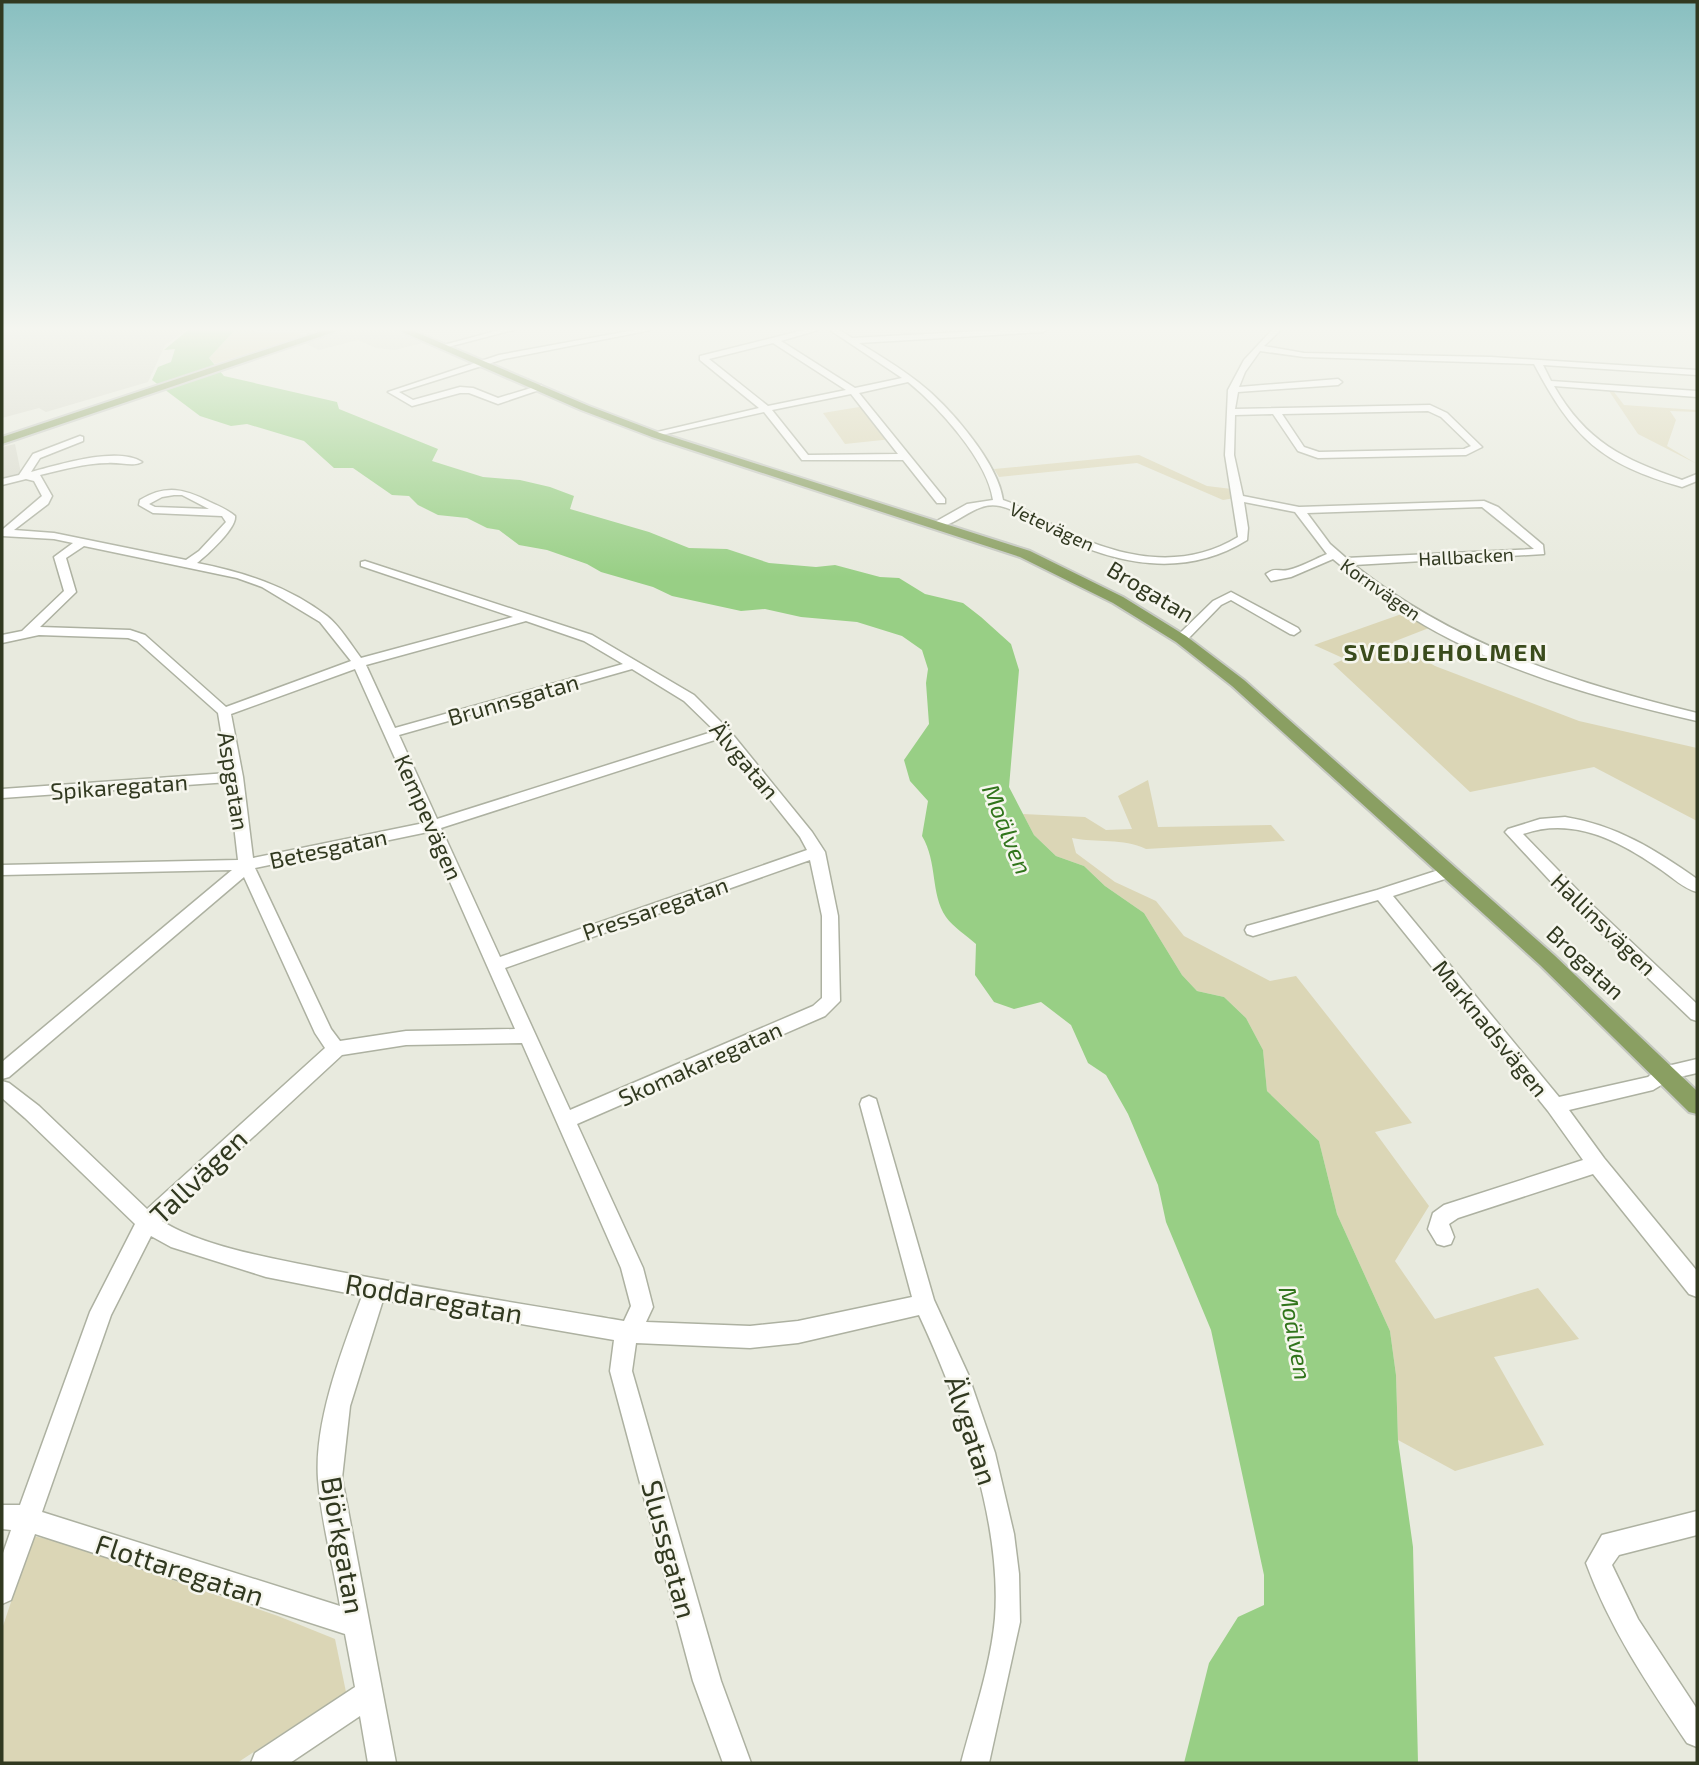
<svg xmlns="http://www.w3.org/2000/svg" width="1699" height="1765" font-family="'Exo 2',sans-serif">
  <rect width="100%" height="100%" fill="#e8eade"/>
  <!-- built -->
  <g fill="#d8d9cc">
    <path d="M2,330H187L165,345L148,382L46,412L39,408L2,418Z"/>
    <path d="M349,330H394L422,343L395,350L376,348L358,340L319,350L302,342Z"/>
    <path d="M15,444L22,478L2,482V447Z"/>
  </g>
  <!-- green -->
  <g fill="#dbd6b6">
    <path d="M235,330C256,330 277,336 297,331L302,336L215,364L209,358Z"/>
    <path d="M1607,388H1611L1624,405L1697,410V412L1670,411L1676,420L1667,446L1697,464L1638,434Z"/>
    <path d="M865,406L892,439L845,444L823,413Z"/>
    <path d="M1139,455L1207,486L1232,489L1235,498L1223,500L1137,463L999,477L994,469Z"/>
    <path d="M1410,611L1434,626L1393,642L1435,666L1579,721L1697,748V821L1594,767L1470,792L1333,664L1345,659L1314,645Z"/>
    <path d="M1148,780L1158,827L1271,825L1285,841L1146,849C1123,838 1097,843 1072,838L1076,853L1115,882L1156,901L1184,936L1270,981L1296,976L1412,1123L1375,1132L1429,1206L1395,1261L1435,1319L1538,1288L1579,1339L1494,1357L1544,1445L1455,1471L1398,1440L1396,1375L1390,1331L1337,1214L1319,1141L1267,1091L1263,1050L1246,1018L1224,997L1197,991L1182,975L1144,913L1105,886L1084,866L1056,856L1034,835L1023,814L1085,817L1106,830L1132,829L1118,796Z"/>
    <path d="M33,1536L61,1542L278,1616L335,1639L346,1692L237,1763H2V1629Z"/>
  </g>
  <!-- water -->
  <path fill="#98cf85" d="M188,330H235L209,358L224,376L337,402L339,409L438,449L432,461L483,477L520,480L550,487L574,496L570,509L649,532L689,548L727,549L769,563L816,567L835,565L880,577L899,578L925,594L963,603L981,617L1011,644L1019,670L1009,787L1034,835L1056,856L1084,866L1105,886L1144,913L1182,975L1197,991L1224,997L1246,1018L1263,1050L1267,1091L1319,1141L1337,1214L1390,1331L1396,1375L1398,1440L1413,1547L1418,1763H1184L1209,1663L1238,1617L1264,1605V1575L1211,1330L1166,1222L1158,1185L1128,1114L1106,1075L1088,1063L1071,1025L1041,1002L1014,1009L994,1002L975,975L976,944C967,936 953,927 946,917C930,893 938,863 922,836L928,801L910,781L904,760L929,724L926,683L928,669L922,650L902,636L857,622L801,617L765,609L741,611L672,596L653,587L601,572L587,564L547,550L519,545L499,530L487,528L467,518L438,515L418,505L409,496L392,495L353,468H334L304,441L247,424L231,426L200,416L152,380L158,367L171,362L175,349L164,350Z"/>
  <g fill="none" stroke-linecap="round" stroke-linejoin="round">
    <!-- minor casing -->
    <g stroke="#adb1a1" stroke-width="3">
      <g id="minor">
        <path d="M499,330H513L444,348L440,346Z"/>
        <path d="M634,330H651L504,359L399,392L413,400L460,387L473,388L498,398L541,385L545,388L498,404L469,393H460L412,406L388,392L499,355Z"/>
        <path d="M804,330H818L781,341L855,388L902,378L830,330H839L852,338L1000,330H1047L1043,332L859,343C879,355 899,367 918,382C948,405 998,462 1003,500C1024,507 1042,520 1061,529C1118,557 1181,572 1238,537L1225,455L1228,390L1244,360L1272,330H1281L1264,346L1304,353L1491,357L1697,370V375L1543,365L1551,381L1697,391V397L1554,386C1586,442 1623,459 1682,480L1697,474V481L1682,487C1601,464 1573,438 1534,364L1304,357L1260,351L1245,372L1239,387L1338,379L1342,382L1338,385L1238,392L1235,409L1430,405L1447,413L1482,447L1466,455L1318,458L1298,451L1273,414L1235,415L1234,455L1243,496L1299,507L1484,501L1498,507L1543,545L1544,554L1354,565C1454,645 1574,683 1697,713V721C1600,699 1496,670 1411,617C1383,599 1358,580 1333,559L1291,577L1271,581L1266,574C1275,567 1279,572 1288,570C1301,567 1315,559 1327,554L1295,512L1244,502L1248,528L1247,540C1185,579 1115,565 1053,533C1036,525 1019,510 1000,506C974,500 956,529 935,526V522L967,504L993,500C988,461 938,406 908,382L859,393L945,499V503H937L903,460H802L764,412L653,437V433L759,408L700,360V356ZM773,343L846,390L768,406L709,359ZM851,394L898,454L808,455L772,410ZM1428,411L1441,417L1471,446L1464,449L1319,452L1304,447L1282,414ZM1482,507L1534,549L1346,558L1330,544L1307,513Z"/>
        <path d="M80,436L83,437V441L40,458L31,472C58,465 117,446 142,462C134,467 119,462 108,463C85,463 62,470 40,475L52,496L48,504L14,530L54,533L186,560L199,551L226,522L222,516L153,513L139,505L140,500C166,484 185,489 210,502C219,506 228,510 235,516C237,528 207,555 197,563C243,572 288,586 327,616C340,626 351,645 361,658L513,617L361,566V562L365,561L592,635L694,695L729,730L812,832L825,852L838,916L840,1001L825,1016L577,1124L643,1268L653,1307L646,1322L750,1326L798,1321L912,1297L860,1104L862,1099L869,1096L876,1099L934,1300L968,1374L995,1453L1014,1534L1019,1574L1020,1622L989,1763H961C973,1717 991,1665 995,1618C1002,1521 959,1401 919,1315L798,1343L750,1348L636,1343L632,1371L721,1681L751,1763H723L693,1681L610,1371L614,1340L383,1300L350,1406L342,1478L396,1763H368L360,1716L290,1763H251L255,1753L355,1687L345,1634L35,1534L11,1600L2,1604V1556L11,1530L2,1529V1505H20L90,1312L135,1224L25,1118L2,1098V1081L9,1083L39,1106L147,1209L325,1048L315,1033L244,877L9,1077L2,1079V1062L232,870L2,875V865L238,860L229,782L2,798V789L228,773L218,713L137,641L128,638L39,635L2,643V635L22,631L64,591L54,557L73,543L54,539L2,536V530L42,496L34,481L26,479L2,485V479L19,475L33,454ZM174,495H182L209,509L155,507L149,504L162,497ZM84,546L237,578L262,587L320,622L351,661L226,707L145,635L130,630L40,627L76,592L66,558ZM526,621L584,641L623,664L395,728L366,665ZM355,669L424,823L253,858L243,777L231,714ZM632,669L684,701L715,731L437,819L399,735ZM721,738L800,837L807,850L500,957L441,828ZM428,832L515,1029L406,1031L340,1041L331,1029L255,868ZM810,860L822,916V998L813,1006L570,1110L505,968ZM522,1043L621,1268L631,1306L624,1321C522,1304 421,1288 320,1268C275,1259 200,1246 162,1221L342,1055L406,1045ZM151,1236L171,1247L266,1277L362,1296C342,1350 314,1421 318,1479C321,1521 333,1564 340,1606L42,1512L111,1315Z"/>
        <path d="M1231,592L1298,628L1300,631L1294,635L1290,634L1231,600L1221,605L1185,642H1177V636L1213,601Z"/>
        <path d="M1565,817C1616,825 1656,850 1697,879V892C1684,889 1672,877 1660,869C1620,841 1573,816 1523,834L1590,903L1697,1004V1021L1691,1019L1578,911L1505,832L1508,829L1540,819Z"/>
        <path d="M1448,867L1456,872L1454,876L1393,896L1559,1097L1648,1077L1659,1068L1697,1059V1073L1671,1079L1653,1090L1569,1110L1604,1158L1697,1271V1297L1689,1294L1593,1174L1458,1218L1449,1224L1454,1237L1451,1244L1444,1246L1437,1244L1428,1229L1433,1213L1444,1205L1583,1160L1548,1111L1378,900L1253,936L1247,934L1245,930L1247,926L1377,890Z"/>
        <path d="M1697,1511V1535L1619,1555L1612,1565L1638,1619L1697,1709V1747L1687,1743C1648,1685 1610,1629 1586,1563L1602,1535Z"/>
      </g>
    </g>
    <!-- major casing -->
    <g stroke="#c5c8c1" stroke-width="4">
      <g id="major">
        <path d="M325,330H340L2,444V437Z"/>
        <path d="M398,330H411L589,406L660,433L1030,551L1123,597L1186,636L1244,680L1554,955L1697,1091V1114L1689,1112L1540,965L1232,686L1176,642L1113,603L1020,557L652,437L581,410Z"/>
      </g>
    </g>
    <!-- minor -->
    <use href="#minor" fill="#fff" fill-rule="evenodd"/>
    <!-- major -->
    <use href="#major" fill="#8a9f62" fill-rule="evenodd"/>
  </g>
  <!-- sky -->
  <linearGradient id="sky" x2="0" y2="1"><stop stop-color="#88bfc0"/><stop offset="0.57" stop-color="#f5f6f0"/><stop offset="1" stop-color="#f5f6f0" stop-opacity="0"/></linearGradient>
  <rect width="1699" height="577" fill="url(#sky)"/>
  <g text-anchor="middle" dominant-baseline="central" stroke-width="5" stroke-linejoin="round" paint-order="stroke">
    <!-- far-street labels -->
    <g font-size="19" fill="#313920" stroke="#f6f6ee">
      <text transform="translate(1052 526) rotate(25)">Vetevägen</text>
      <text transform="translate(1466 556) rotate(-3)">Hallbacken</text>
      <text transform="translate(1381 589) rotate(35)">Kornvägen</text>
    </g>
    <!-- street labels -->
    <g font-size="23" fill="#313920" stroke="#f6f6ee">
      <text transform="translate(1151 591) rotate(31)">Brogatan</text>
      <text transform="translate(513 699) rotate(-16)">Brunnsgatan</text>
      <text transform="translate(745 760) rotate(50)">Älvgatan</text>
      <text transform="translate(234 781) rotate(81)">Aspgatan</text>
      <text transform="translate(119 786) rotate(-4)">Spikaregatan</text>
      <text transform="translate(429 817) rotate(66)">Kempevägen</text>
      <text transform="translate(328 848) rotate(-12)">Betesgatan</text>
      <text transform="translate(655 908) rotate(-19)">Pressaregatan</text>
      <text transform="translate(1604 924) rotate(44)">Hallinsvägen</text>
      <text transform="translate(1586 962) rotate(43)">Brogatan</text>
      <text transform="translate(1491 1028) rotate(51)">Marknadsvägen</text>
      <text transform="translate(700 1063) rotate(-24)">Skomakaregatan</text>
    </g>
    <!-- far-district labels -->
    <g font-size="24" font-weight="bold" letter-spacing="2" fill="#3a4b1c" stroke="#f6f6ee">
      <text x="1446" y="651">SVEDJEHOLMEN</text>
    </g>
    <!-- water labels -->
    <g font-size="24" font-style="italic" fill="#30741b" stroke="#f6f6ee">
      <text transform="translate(1008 829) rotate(68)">Moälven</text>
      <text transform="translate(1296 1333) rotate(80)">Moälven</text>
    </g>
    <!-- near-street labels -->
    <g font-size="28" fill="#313920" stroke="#f6f6ee">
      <text transform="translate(198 1176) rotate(-44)">Tallvägen</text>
      <text transform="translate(434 1298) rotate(10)">Roddaregatan</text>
      <text transform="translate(972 1430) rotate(72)">Älvgatan</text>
      <text transform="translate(344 1545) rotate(80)">Björkgatan</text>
      <text transform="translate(670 1549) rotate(75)">Slussgatan</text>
      <text transform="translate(180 1569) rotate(18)">Flottaregatan</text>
    </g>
  </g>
  <!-- border -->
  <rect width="1699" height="1765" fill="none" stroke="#313920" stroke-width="7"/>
</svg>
